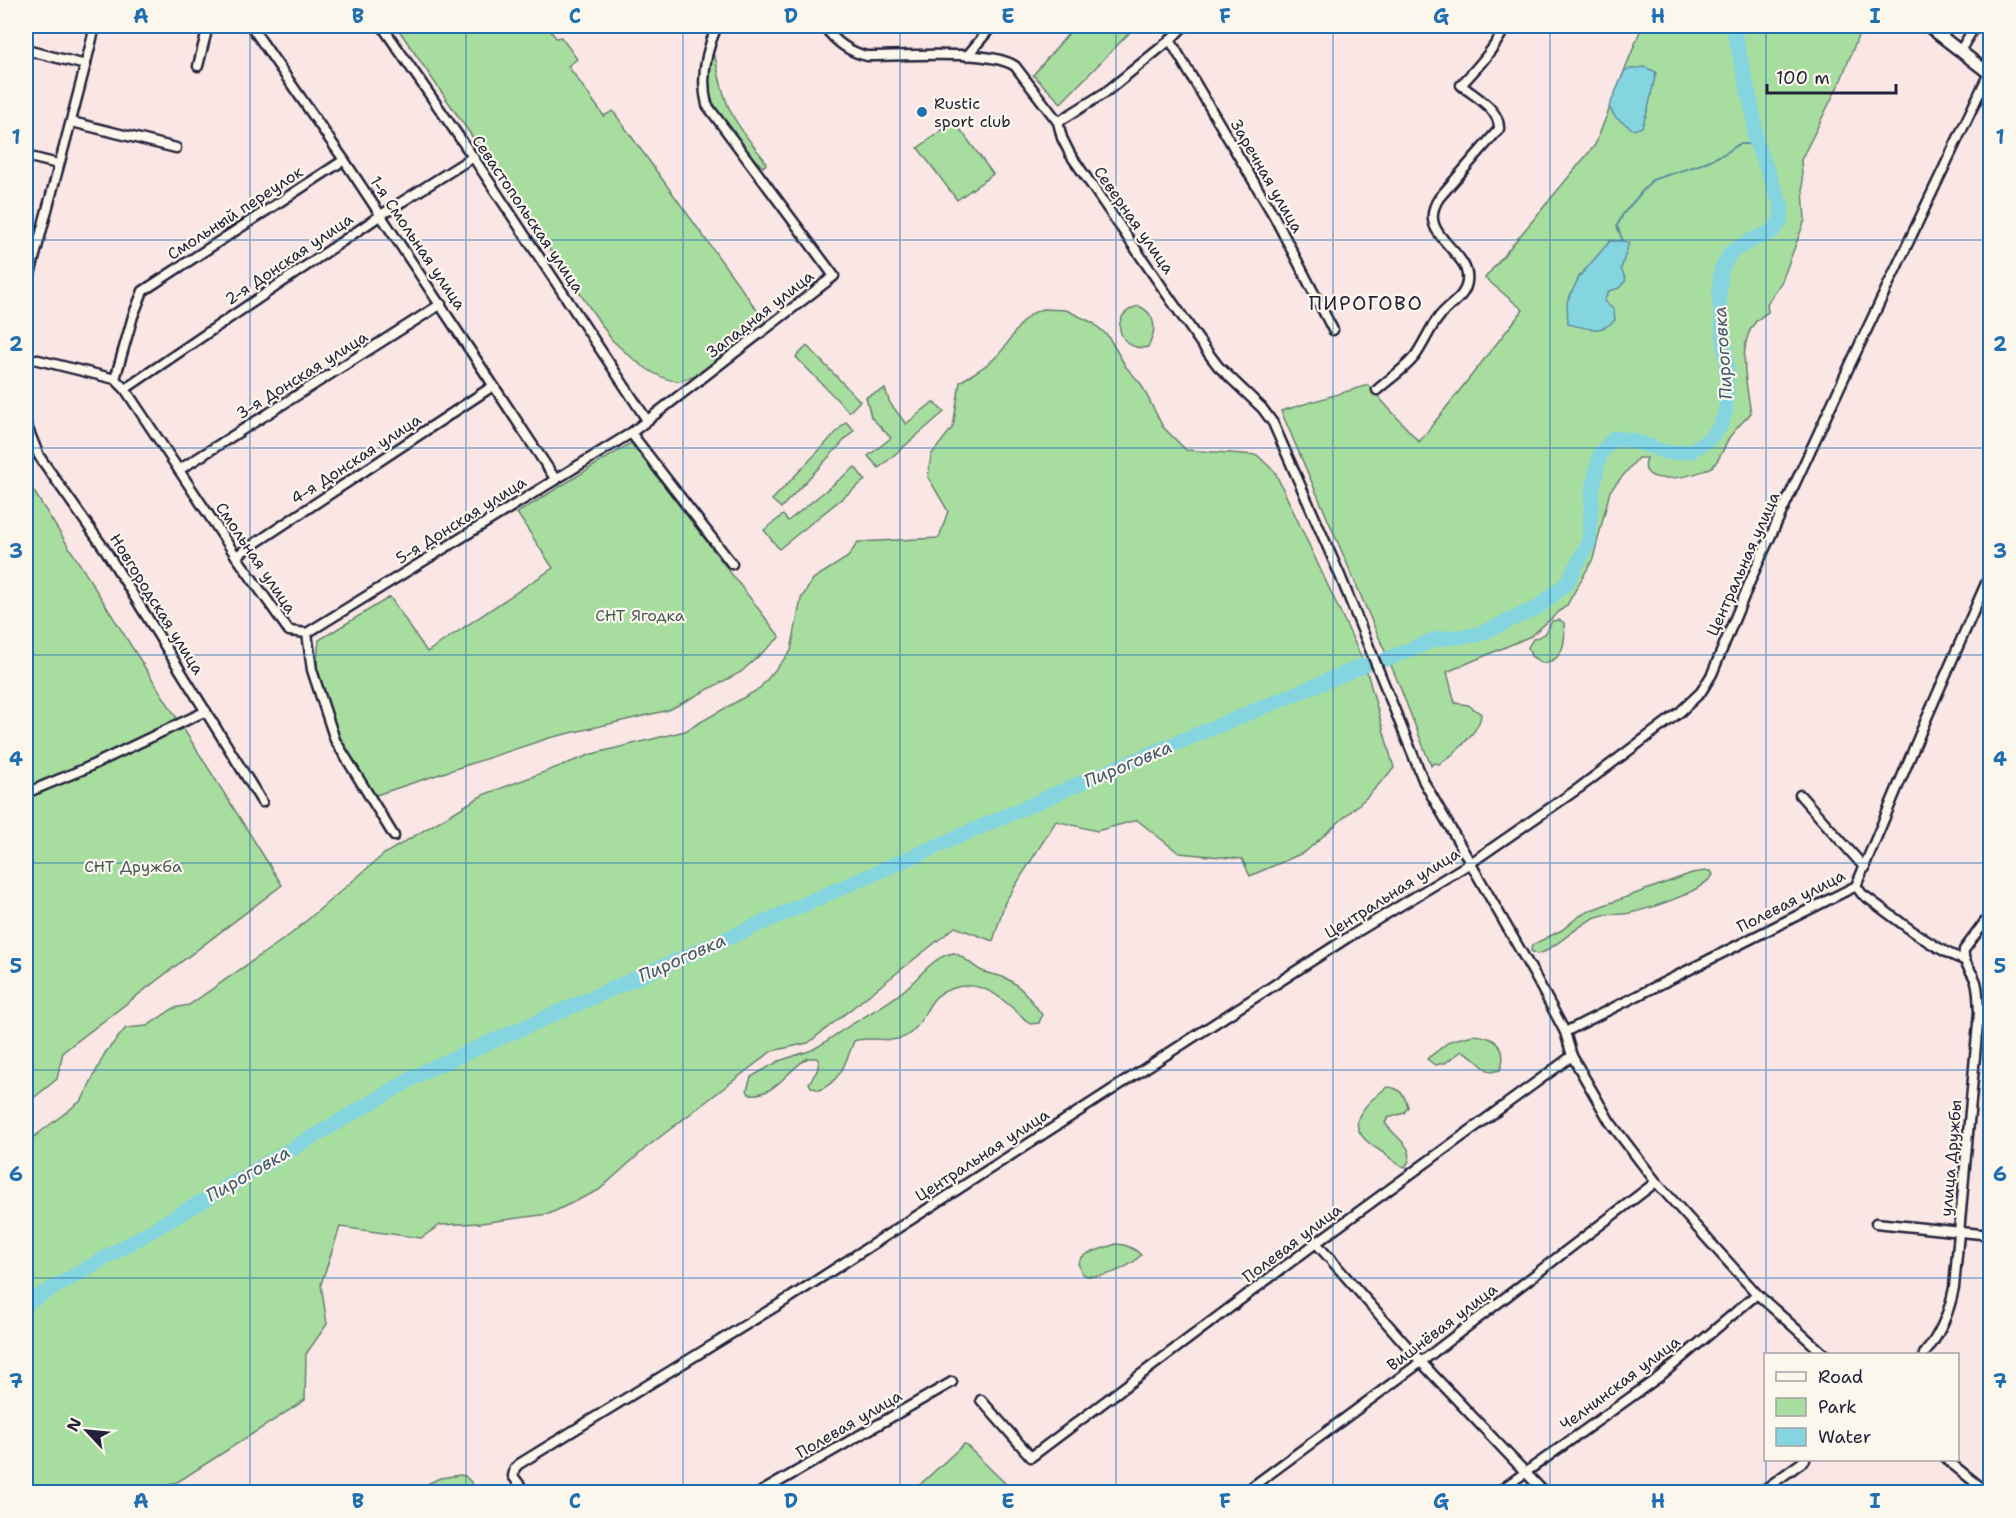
<svg xmlns="http://www.w3.org/2000/svg" width="2016" height="1518" font-family="'Shantell Sans',sans-serif">
  <rect width="100%" height="100%" fill="#fae6e5"/>
  <filter id="ink" filterUnits="userSpaceOnUse"><feTurbulence type="fractalNoise" baseFrequency=".0167" numOctaves="2"/><feDisplacementMap in="SourceGraphic" scale="12" xChannelSelector="R" yChannelSelector="G"/><feConvolveMatrix kernelMatrix="1 2 1 2 8 2 1 2 1" color-interpolation-filters="sRGB"/></filter>
  <g filter="url(#ink)">
    <!-- green -->
    <g fill="#a8dda0" stroke="#65806e" stroke-width="1.5">
      <path d="M396,26H547L556,38L561,37L577,59L568,66L604,116L613,111L767,324C749,337 697,381 678,381C655,380 628,355 612,340Z"/>
      <path d="M1075,26H1136L1061,103L1033,75Z"/>
      <path d="M1642,26H1862L1841,80L1801,160L1805,220L1782,281L1767,304L1768,312C1764,315 1757,319 1754,324C1737,346 1747,388 1751,413C1744,421 1735,429 1729,438C1724,447 1721,458 1713,466C1700,476 1634,491 1647,458H1638L1610,491L1593,559L1567,605L1531,636L1447,672L1455,703L1468,705L1481,714C1481,730 1452,757 1439,764L1433,763L1431,766L1396,677L1281,411L1368,385L1419,442L1523,310L1485,278L1595,145Z"/>
      <path d="M710,56H715C724,107 732,120 764,159L766,164L763,167C739,146 704,103 706,69C706,65 709,60 710,56Z"/>
      <path d="M954,121L993,174L957,200L918,148Z"/>
      <path d="M1139,306C1158,315 1156,332 1148,347C1121,354 1105,314 1139,306Z"/>
      <path d="M1043,309L1066,310L1093,323L1108,336L1126,367L1141,384L1163,427L1186,450L1257,455L1275,472L1365,665L1394,768L1367,797L1305,852L1250,876L1242,859L1179,853L1137,820L1097,831L1056,821L1005,902L993,941L955,927L808,1043L772,1051L647,1147L599,1190L549,1214L481,1223L440,1225L421,1238L340,1227L321,1284L327,1324L306,1354L305,1400L179,1481L151,1492H100L87,1489L76,1492H26V1143L82,1100L105,1053L126,1028L147,1026L174,1008L189,1005L291,934L384,854L483,795L592,754L685,731L759,689L791,651L801,599L813,579L848,557L858,542L939,538L948,511L928,477L931,455L953,427L960,382C972,374 988,366 998,355C1014,339 1019,315 1043,309Z"/>
      <path d="M807,346L860,401L849,412L796,357Z"/>
      <path d="M885,389L890,403L906,424L933,402L944,412L879,468L868,456L891,438L871,417L866,397Z"/>
      <path d="M846,422L854,430L781,508L772,500Z"/>
      <path d="M631,443L780,637L741,672L669,710L549,738L373,796L337,734L316,670L319,640L390,597L427,652L553,568L517,513Z"/>
      <path d="M855,467L865,480L779,549L764,530L783,515L788,521Z"/>
      <path d="M26,479L282,885L63,1052L57,1079L26,1104Z"/>
      <path d="M1560,620L1564,623C1566,640 1564,662 1542,663L1531,656L1528,647L1533,639L1545,634L1552,621Z"/>
      <path d="M1706,871H1711L1713,875C1700,893 1652,908 1630,913C1618,916 1607,912 1594,918C1576,927 1562,942 1544,952L1537,954L1531,951L1532,945L1562,930L1578,917L1591,910L1692,873Z"/>
      <path d="M954,953C965,957 972,966 982,971C987,974 995,974 1000,976C1019,982 1031,1000 1042,1015L1039,1023L1030,1024C1008,1004 984,976 951,989C945,991 940,993 935,998C925,1009 922,1025 908,1035C894,1045 870,1035 854,1041C846,1061 841,1082 819,1090L811,1087L809,1083L817,1071L819,1062L817,1058H808C787,1069 776,1097 749,1094L747,1090L751,1077L779,1061L812,1050L824,1043C852,1021 888,1007 913,982C924,971 937,955 954,953Z"/>
      <path d="M1473,1035C1495,1036 1509,1047 1500,1070L1491,1072C1480,1067 1474,1055 1462,1051L1445,1063L1435,1065L1427,1059L1450,1041Z"/>
      <path d="M1387,1087C1400,1087 1405,1096 1408,1107L1404,1113L1388,1118L1385,1123C1396,1139 1420,1149 1405,1167C1397,1166 1390,1157 1382,1152C1341,1128 1357,1111 1387,1087Z"/>
      <path d="M1116,1244C1126,1244 1134,1248 1141,1255C1129,1268 1099,1282 1082,1274L1078,1263L1082,1257L1089,1253Z"/>
      <path d="M965,1444L1014,1492H912L964,1444Z"/>
      <path d="M460,1475L465,1476L471,1482L472,1492H410L440,1478Z"/>
    </g>
    <!-- water -->
    <g fill="#85d5e0" stroke="#5d8d9e" stroke-width="1.5">
      <path d="M1644,67L1656,72L1648,109L1642,127L1634,130L1615,117L1609,107L1625,70Z"/>
      <path d="M1610,241H1623L1629,243L1621,269L1626,280L1619,288L1609,291L1604,301L1614,310L1615,320C1600,335 1587,328 1568,324L1567,302L1579,277Z"/>
    </g>
    <g fill="none" stroke-linecap="round" stroke-linejoin="round">
      <!-- stream -->
      <path stroke="#5d8d9e" stroke-width="2" d="M1623,241L1617,226L1623,214L1652,180L1699,165L1726,153L1739,144H1750L1755,140"/>
      <!-- river -->
      <g stroke="#85d5e0" stroke-width="15">
        <path d="M1387,659L1436,639L1477,635L1537,608L1567,583L1589,542L1592,492L1600,454L1614,438L1634,441L1669,453L1691,451L1708,440L1720,427L1726,410L1727,367L1719,297L1721,270L1731,252L1752,240L1773,231L1780,222L1782,207L1755,140L1754,117L1733,26"/>
        <path d="M26,1304L427,1070L1092,778L1365,665"/>
      </g>
      <!-- minor casing -->
      <g stroke="#22223b" stroke-width="13">
        <g id="minor">
          <path d="M251,26L344,160L556,480"/>
          <path d="M382,26L473,157L647,420"/>
          <path d="M717,26C706,51 700,77 707,105L834,276L631,433L732,564"/>
          <path d="M824,26C834,40 849,52 867,56C901,56 989,49 1015,66L1058,122L1062,138L1070,154L1200,342L1218,366L1262,408L1273,423L1339,573L1424,782L1534,974L1565,1032L1572,1056L1610,1122L1656,1182L1757,1294L1824,1354"/>
          <path d="M1170,40L1274,216L1333,330"/>
          <path d="M26,50L86,65"/>
          <path d="M1960,51L1975,26"/>
          <path d="M967,56L992,26"/>
          <path d="M198,66L208,26"/>
          <path d="M72,122L176,148"/>
          <path d="M1058,122L1106,92L1170,40L1184,26"/>
          <path d="M26,156L58,164"/>
          <path d="M26,291C48,202 74,115 95,26"/>
          <path d="M26,357L115,379L125,389L236,556L289,631L307,633L312,670L335,740L394,836"/>
          <path d="M115,379L133,316L143,291L344,160"/>
          <path d="M125,389L381,215L473,157"/>
          <path d="M1377,390C1389,379 1405,369 1415,356C1424,344 1429,329 1439,317C1448,305 1465,298 1467,282C1472,250 1414,236 1439,198L1499,129C1500,109 1475,97 1461,85C1479,66 1494,49 1506,26"/>
          <path d="M26,424L39,456L106,551L262,802"/>
          <path d="M179,470L441,304"/>
          <path d="M236,556L493,386"/>
          <path d="M307,633L631,433"/>
          <path d="M26,793L84,769L206,711"/>
          <path d="M1800,795L1865,868"/>
          <path d="M1856,886L1862,894C1892,915 1930,948 1964,960"/>
          <path d="M1565,1032L1856,886L1925,722L1990,574"/>
          <path d="M1876,1223L1990,1235"/>
          <path d="M1316,1243L1421,1362L1544,1492"/>
          <path d="M1924,1354C1941,1334 1949,1313 1954,1288L1979,1012C1978,1003 1979,992 1976,982C1972,970 1962,963 1964,950L1990,915"/>
          <path d="M981,1400L1031,1457L1316,1243L1572,1056"/>
          <path d="M1947,1460L1987,1492"/>
          <path d="M525,1492L513,1476L515,1468L519,1464L791,1297L1347,938L1472,862L1579,788L1680,712L1701,692L1712,674L1754,572L1849,367L1989,73"/>
          <path d="M761,1492L952,1382"/>
          <path d="M1245,1492L1421,1362L1656,1182"/>
          <path d="M1498,1492L1659,1377L1757,1294"/>
          <path d="M1761,1492L1805,1460"/>
        </g>
      </g>
      <!-- major casing -->
      <g stroke="#22223b" stroke-width="15">
        <path id="major" d="M1928,26L1990,74"/>
      </g>
      <!-- minor -->
      <use href="#minor" stroke="#fbf7ec" stroke-width="8"/>
      <!-- major -->
      <use href="#major" stroke="#fbf7ec" stroke-width="10"/>
    </g>
  </g>
  <!-- grid -->
  <path fill="none" stroke="#1f6fb2" stroke-width="1.5" stroke-opacity="0.55" d="M250,26V1492M466,26V1492M683,26V1492M900,26V1492M1116,26V1492M1333,26V1492M1550,26V1492M1766,26V1354M26,240H1990M26,448H1990M26,655H1990M26,863H1990M26,1070H1990M26,1278H1990M1766,1460V1492"/>
  <!-- markers -->
  <circle fill="#1f6fb2" stroke="#fbf7ec" stroke-width="2" cx="922" cy="112" r="6"/>
  <g text-anchor="middle" dominant-baseline="central" stroke-width="4.5" stroke-linejoin="round" paint-order="stroke">
    <!-- poi labels -->
    <g font-size="16" fill="#22223b" stroke="#fbf7ec" text-anchor="start">
      <text x="934" y="103">Rustic<tspan x="934" dy="18">sport club</tspan></text>
    </g>
    <!-- street labels -->
    <g font-size="16" fill="#22223b" stroke="#fbf7ec">
      <text transform="translate(1267 176) rotate(60)">Заречная улица</text>
      <text transform="translate(235 213) rotate(-33)">Смольный переулок</text>
      <text transform="translate(528 214) rotate(56)">Севастопольская улица</text>
      <text transform="translate(1134 220) rotate(55)">Северная улица</text>
      <text transform="translate(418 243) rotate(56)">1-я Смольная улица</text>
      <text transform="translate(289 259) rotate(-34)">2-я Донская улица</text>
      <text transform="translate(760 314) rotate(-38)">Западная улица</text>
      <text transform="translate(302 375) rotate(-32)">3-я Донская улица</text>
      <text transform="translate(356 459) rotate(-33)">4-я Донская улица</text>
      <text transform="translate(461 520) rotate(-32)">5-я Донская улица</text>
      <text transform="translate(256 558) rotate(56)">Смольная улица</text>
      <text transform="translate(1743 564) rotate(-66)">Центральная улица</text>
      <text transform="translate(157 604) rotate(58)">Новгородская улица</text>
      <text transform="translate(1392 893) rotate(-32)">Центральная улица</text>
      <text transform="translate(1791 901) rotate(-27)">Полевая улица</text>
      <text transform="translate(982 1155) rotate(-33)">Центральная улица</text>
      <text transform="translate(1951 1158) rotate(-85)">улица Дружбы</text>
      <text transform="translate(1292 1243) rotate(-37)">Полевая улица</text>
      <text transform="translate(1442 1327) rotate(-37)">Вишнёвая улица</text>
      <text transform="translate(1620 1383) rotate(-37)">Челнинская улица</text>
      <text transform="translate(849 1424) rotate(-30)">Полевая улица</text>
    </g>
    <!-- park labels -->
    <g font-size="16" fill="#4a5a59" stroke="#fbf7ec">
      <text x="640" y="615">СНТ Ягодка</text>
      <text x="133" y="866">СНТ Дружба</text>
    </g>
    <!-- water labels -->
    <g font-size="18" font-style="italic" fill="#40586d" stroke="#fbf7ec">
      <text transform="translate(1723 353) rotate(-94)">Пироговка</text>
      <text transform="translate(1128 764) rotate(-23)">Пироговка</text>
      <text transform="translate(682 958) rotate(-24)">Пироговка</text>
      <text transform="translate(248 1174) rotate(-30)">Пироговка</text>
    </g>
    <!-- quarter labels -->
    <g font-size="20" letter-spacing="1.5" fill="#22223b" stroke="#fbf7ec">
      <text x="1366" y="303">ПИРОГОВО</text>
    </g>
  </g>
  <!-- margin -->
  <rect width="2016" height="1518" fill="none" stroke="#fbf7ec" stroke-width="66"/>
  <!-- legend -->
  <rect x="1764" y="1353" width="195" height="108" fill="#fbf7ec" stroke="#a4a2a5" stroke-width="1.5"/>
  <rect x="1776" y="1372" width="30" height="9" fill="#fbf7ec" stroke="#a4a2a5" stroke-width="1.5"/>
  <text x="1818" y="1383" font-size="18" fill="#22223b">Road</text>
  <rect x="1776" y="1398" width="30" height="18" fill="#a8dda0" stroke="#a4a2a5" stroke-width="1.5"/>
  <text x="1818" y="1413" font-size="18" fill="#22223b">Park</text>
  <rect x="1776" y="1428" width="30" height="18" fill="#85d5e0" stroke="#a4a2a5" stroke-width="1.5"/>
  <text x="1818" y="1443" font-size="18" fill="#22223b">Water</text>
  <!-- north arrow -->
  <g transform="translate(87 1431) rotate(296)" stroke="#fbf7ec" stroke-width="4.5" paint-order="stroke">
  <path d="M0-4.5L10 22L0 15L-10 22Z" fill="#22223b"/>
  <text y="-9" font-size="16" font-weight="bold" text-anchor="middle" fill="#22223b">N</text>
  </g>
  <!-- scale -->
  <path d="M1767 84v9h129v-9" fill="none" stroke="#22223b" stroke-width="3"/>
  <text x="1776" y="84" font-size="18" fill="#22223b" stroke="#fbf7ec" stroke-width="4.5" paint-order="stroke">100 m</text>
  <rect x="33" y="33" width="1950" height="1452" fill="none" stroke="#1f6fb2" stroke-width="2"/>
  <g font-size="20" text-anchor="middle" font-weight="bold" fill="#1f6fb2">
    <text x="141" y="23">A</text>
    <text x="358" y="23">B</text>
    <text x="575" y="23">C</text>
    <text x="791" y="23">D</text>
    <text x="1008" y="23">E</text>
    <text x="1225" y="23">F</text>
    <text x="1441" y="23">G</text>
    <text x="1658" y="23">H</text>
    <text x="1875" y="23">I</text>
    <text x="16" y="144">1</text>
    <text x="2000" y="144">1</text>
    <text x="16" y="351">2</text>
    <text x="2000" y="351">2</text>
    <text x="16" y="558">3</text>
    <text x="2000" y="558">3</text>
    <text x="16" y="766">4</text>
    <text x="2000" y="766">4</text>
    <text x="16" y="973">5</text>
    <text x="2000" y="973">5</text>
    <text x="16" y="1181">6</text>
    <text x="2000" y="1181">6</text>
    <text x="16" y="1388">7</text>
    <text x="2000" y="1388">7</text>
    <text x="141" y="1508">A</text>
    <text x="358" y="1508">B</text>
    <text x="575" y="1508">C</text>
    <text x="791" y="1508">D</text>
    <text x="1008" y="1508">E</text>
    <text x="1225" y="1508">F</text>
    <text x="1441" y="1508">G</text>
    <text x="1658" y="1508">H</text>
    <text x="1875" y="1508">I</text>
  </g>
</svg>
